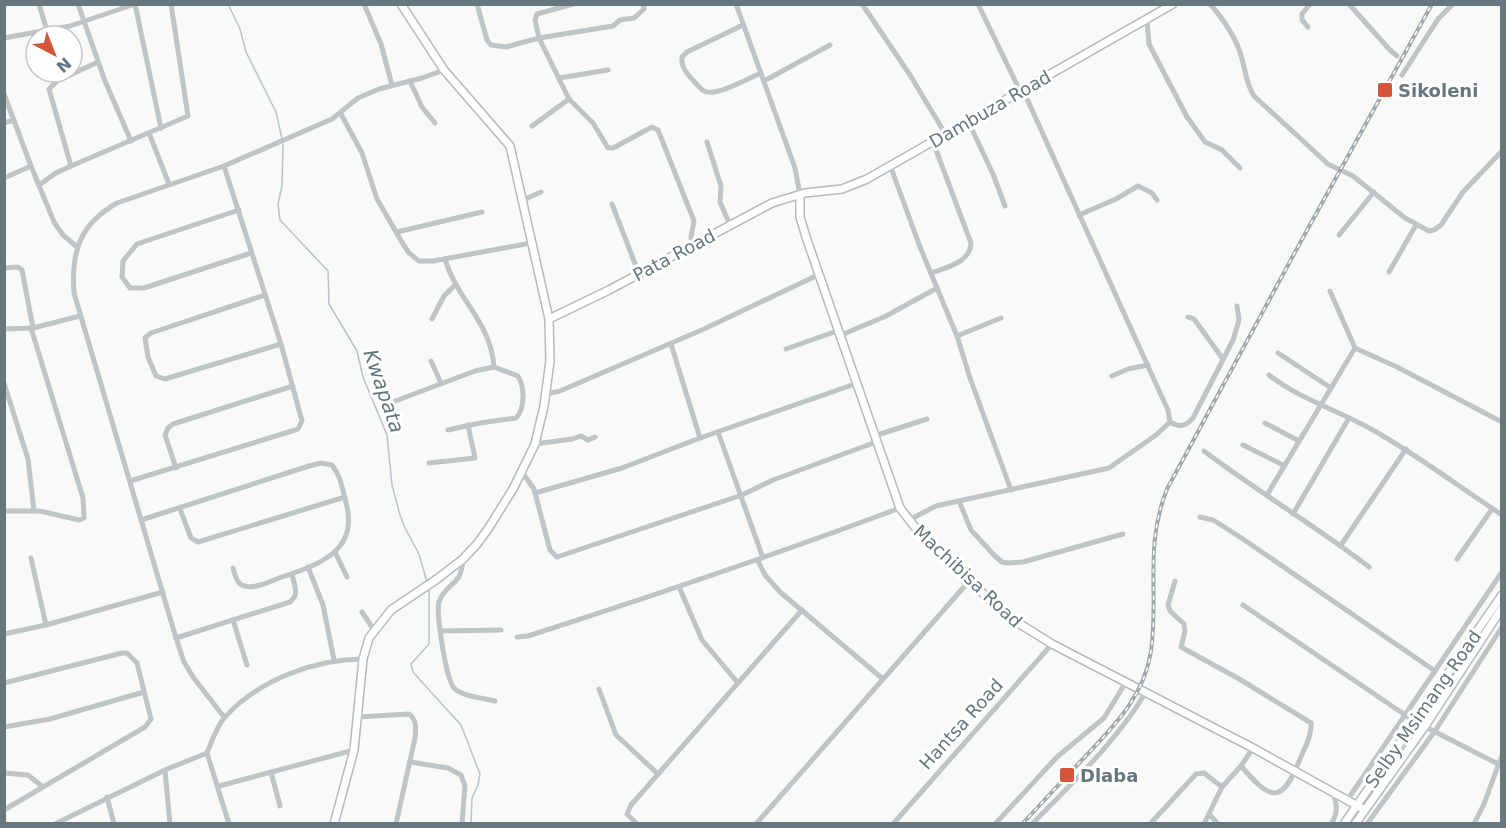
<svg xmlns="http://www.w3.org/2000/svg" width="1506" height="828" font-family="'DejaVu Sans',sans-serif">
  <rect width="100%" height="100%" fill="#f9f9f8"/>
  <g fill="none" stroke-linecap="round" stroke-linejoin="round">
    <!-- stream -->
    <g stroke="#b8c4c8" stroke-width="1.5">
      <path d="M228,4L240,29L246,52L276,112L282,139"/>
      <path d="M283,144L282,186L278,204L280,220L328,271L329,304L357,351L363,377L387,435L392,485L400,515L405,528L419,554L427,582"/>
      <path d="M429,589V644L411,664L413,672L430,691L461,725L480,774L478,785L472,798L471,824"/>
    </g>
    <!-- secondary casing -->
    <g stroke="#b4babe" stroke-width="10">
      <g id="secondary">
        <path d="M800,195V217L806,237L900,508L914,526L1004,614L1052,644L1253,748L1365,810"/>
        <path d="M549,319L609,290L772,203L805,193L842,189L867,179L1173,4"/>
        <path d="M334,824L354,750L363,659L369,638L391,610L437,579L463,559L477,544L488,529L513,489L535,444L544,406L550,361L549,319L510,146L444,70L401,4"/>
        <path d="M1344,824L1502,595"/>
        <path d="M1355,824L1425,726L1502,608"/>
      </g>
    </g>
    <!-- street -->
    <g stroke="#bfc4c7" stroke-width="5">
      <path d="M39,4L47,31"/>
      <path d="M78,4L105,81L131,141"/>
      <path d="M135,4L161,128"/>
      <path d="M364,4L381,44L392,85"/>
      <path d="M477,4L487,40L491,45L506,47L539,38L569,99L593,123L608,148H613L652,127L658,130L694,221L691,237L693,246"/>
      <path d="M573,4L537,14L535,20L539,38L613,26L620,20L634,18L644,9L643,4"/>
      <path d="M736,4L795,168L800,195"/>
      <path d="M862,4L910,75L946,135"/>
      <path d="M978,4L1020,91"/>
      <path d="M1210,4C1224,20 1237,39 1242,59C1246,72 1246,84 1254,96L1328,164L1353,176L1405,218L1429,231L1434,230L1441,225L1463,192L1502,151"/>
      <path d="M1349,4L1389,49L1397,56"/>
      <path d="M1147,19L1149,44L1187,117L1205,142L1222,150L1240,168"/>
      <path d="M743,25L687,52L682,57C681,66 685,71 691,78C695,82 699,88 704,91C716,97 749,78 761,73"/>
      <path d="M1308,27L1302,20V14L1310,4"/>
      <path d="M4,38L70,26L135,4"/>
      <path d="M1402,75L1438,19L1453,4"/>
      <path d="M559,78L608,70"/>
      <path d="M410,81L422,107L435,123"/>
      <path d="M764,81L830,45"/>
      <path d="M4,94L31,166L54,222L63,235L77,247"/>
      <path d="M341,114L362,153L377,199L403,244L409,253L419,261H433L531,243"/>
      <path d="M968,121L993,174L1005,206"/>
      <path d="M4,123L14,120"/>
      <path d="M532,126L569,99"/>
      <path d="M149,133L169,184"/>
      <path d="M707,142L721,186L720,202L730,225"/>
      <path d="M890,165L920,247L957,336L970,378L1011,490"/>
      <path d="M71,166L49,89L57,81L98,62"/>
      <path d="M4,178L31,166"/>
      <path d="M39,185L56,173L71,166L188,116L171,4"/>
      <path d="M521,201L541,192"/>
      <path d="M612,204L639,274"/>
      <path d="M239,210L137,244L123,261L122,277L130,288H144L251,253"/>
      <path d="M1079,215L1116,199L1138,186L1152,193L1157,200"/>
      <path d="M397,232L482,212"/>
      <path d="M1339,235L1374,192"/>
      <path d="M445,259C457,300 491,322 494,367L518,376C525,387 525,409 516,418L480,423L448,430"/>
      <path d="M4,268L18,267L22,270L33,328"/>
      <path d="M1389,272L1416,225"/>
      <path d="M931,273C947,267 970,263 971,243L933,142"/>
      <path d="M1330,291L1355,348L1397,367L1502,422"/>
      <path d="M265,295L151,333L145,338L148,357L156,376L165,379L281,344"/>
      <path d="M1188,317L1194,319L1223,359"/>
      <path d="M432,319L444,296L455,285"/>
      <path d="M4,329L33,328L80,316"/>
      <path d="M839,336L886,316L937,288"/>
      <path d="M957,336L1001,318"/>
      <path d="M671,344L700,438"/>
      <path d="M786,349L837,331"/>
      <path d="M1278,353L1331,388"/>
      <path d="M431,361L441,383"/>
      <path d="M1269,375C1300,399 1337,410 1371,429C1416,454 1458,486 1502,515"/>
      <path d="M1112,376L1128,369L1148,365"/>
      <path d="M4,383L28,459L34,511"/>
      <path d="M546,394L560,391L704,329L818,275"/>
      <path d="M390,403L475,371L494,367"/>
      <path d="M1170,422C1180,428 1186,426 1193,418L1233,340L1239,320L1237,306"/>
      <path d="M1265,423L1299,441"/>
      <path d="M718,432L763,558"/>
      <path d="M874,436L927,419"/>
      <path d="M535,444L572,439L581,436L588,440L595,437"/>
      <path d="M1243,445L1283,465"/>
      <path d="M1204,451C1258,492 1316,526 1369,567"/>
      <path d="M429,463L475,458L468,425"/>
      <path d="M176,468L165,435L168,428L173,424L293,386"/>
      <path d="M522,472L534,489L550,550L557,557L742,495L773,480L876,442"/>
      <path d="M130,481L292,431L298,429L302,421L281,344L224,166"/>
      <path d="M535,493L622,468L700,438L855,384"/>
      <path d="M1267,495L1355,348"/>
      <path d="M959,501L971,530L995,556L1002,562L1008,563L1023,562L1123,534"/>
      <path d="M180,509L191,538L198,542L345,497"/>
      <path d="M4,511H40L79,520L84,518L83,498L31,328"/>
      <path d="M1293,514L1349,418"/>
      <path d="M1200,517L1213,520L1240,537L1435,671"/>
      <path d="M141,520L309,466L321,463L332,465C340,475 342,487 345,499C361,550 321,564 282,577C271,581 256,589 245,586C237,585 235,575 233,568"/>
      <path d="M909,520L936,506L1109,468L1156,435L1170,422L1168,410L1156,384L1023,90"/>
      <path d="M1341,545L1406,449"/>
      <path d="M335,552L347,577"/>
      <path d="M31,558L46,625"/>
      <path d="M463,559C461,589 447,580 439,602C436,613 446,682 455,689C464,697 484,698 495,701"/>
      <path d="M1457,559L1492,509"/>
      <path d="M758,561L765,575L780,592L883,679"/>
      <path d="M308,567L323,605L334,660"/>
      <path d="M1175,581L1168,605L1170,611L1184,624L1185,631L1181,647L1241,680L1311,723C1312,735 1305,747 1300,759C1282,805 1271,801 1241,766"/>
      <path d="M679,587L702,640L738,683"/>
      <path d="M1243,605L1414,721L1498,764"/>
      <path d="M362,612L374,630"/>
      <path d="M233,620L247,665"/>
      <path d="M442,631L501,630"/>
      <path d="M4,634L46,625L163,592"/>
      <path d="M517,637L528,636C653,596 777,554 900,508"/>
      <path d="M176,638L290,602C300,594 294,585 292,574"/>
      <path d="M4,683L122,653H127L137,663L151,719L145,727L4,810"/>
      <path d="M599,689L616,735L658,774"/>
      <path d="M224,717L193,677L184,662L176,638L74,293C71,251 80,224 117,203L224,166L332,119L358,98L379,89L422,78L444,70"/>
      <path d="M358,717L409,714C417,720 416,729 415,738L396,824"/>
      <path d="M4,727L50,719L144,692"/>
      <path d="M410,762L448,768L461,775L465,786L462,824"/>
      <path d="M165,770L170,824"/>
      <path d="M271,772L280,806"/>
      <path d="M4,773L28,775L43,787"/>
      <path d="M219,786L354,750"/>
      <path d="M107,797L114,824"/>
      <path d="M1348,799L1502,572"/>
      <path d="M1209,814L1218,824"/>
      <path d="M55,824L165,770L207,753"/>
      <path d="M229,824L207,753C212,741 217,725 226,716C259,680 315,659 363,659"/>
      <path d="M637,824L627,814L631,805L802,610"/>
      <path d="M756,824L970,580"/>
      <path d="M893,824L1052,644"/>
      <path d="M995,824L1057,757L1104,718L1126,682"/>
      <path d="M1032,824C1073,782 1116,742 1146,692"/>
      <path d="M1150,824L1196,774L1204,773L1222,787"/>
      <path d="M1204,824L1222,787L1241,766L1253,748"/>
      <path d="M1331,824C1339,812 1337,803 1332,791"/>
      <path d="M1367,824L1435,731L1502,627"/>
      <path d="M1474,824L1484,804L1502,755"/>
    </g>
    <!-- secondary -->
    <use href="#secondary" stroke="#fff" stroke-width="7"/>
    <!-- rail casing -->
    <g stroke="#a1a9ad" stroke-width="4">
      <path id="rail" d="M1022,824C1042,803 1061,782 1081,761C1112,728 1144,698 1151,651C1159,593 1144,547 1167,489L1300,243L1432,4"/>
    </g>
    <!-- rail -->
    <use href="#rail" stroke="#fff" stroke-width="1.5" stroke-dasharray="4.5" stroke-linecap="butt"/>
  </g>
  <!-- markers -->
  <g fill="#d6563b" stroke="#fff" stroke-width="2">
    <rect x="1377" y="82" width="16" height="16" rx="3"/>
    <rect x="1059" y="767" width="16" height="16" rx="3"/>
  </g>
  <g text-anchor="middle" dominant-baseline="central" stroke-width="6" stroke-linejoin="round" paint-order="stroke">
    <!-- poi labels -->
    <g font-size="18" font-weight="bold" fill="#667780" stroke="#fff" text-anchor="start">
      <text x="1398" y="90">Sikoleni</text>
      <text x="1080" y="775">Dlaba</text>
    </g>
    <!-- street labels -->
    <g font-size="18" fill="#667780" stroke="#fff">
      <text transform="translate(990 109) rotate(-30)">Dambuza Road</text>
      <text transform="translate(674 255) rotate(-28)">Pata Road</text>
      <text transform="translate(968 576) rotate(43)">Machibisa Road</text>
      <text transform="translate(1423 709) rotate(-55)">Selby Msimang Road</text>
      <text transform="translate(961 724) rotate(-48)">Hantsa Road</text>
    </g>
    <!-- water labels -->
    <g font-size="20" font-style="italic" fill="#61757a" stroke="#fff">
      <text transform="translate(384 391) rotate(71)">Kwapata</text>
    </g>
  </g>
  <!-- border -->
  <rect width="1506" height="828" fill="none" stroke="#667780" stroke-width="12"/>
  <!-- north arrow -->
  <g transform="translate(54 54) rotate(138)"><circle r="28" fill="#ffffff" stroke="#c2c9cc" stroke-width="1.5"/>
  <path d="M0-4.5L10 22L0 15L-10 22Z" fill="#d6563b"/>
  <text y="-9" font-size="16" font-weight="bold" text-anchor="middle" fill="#667780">N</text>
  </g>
</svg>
